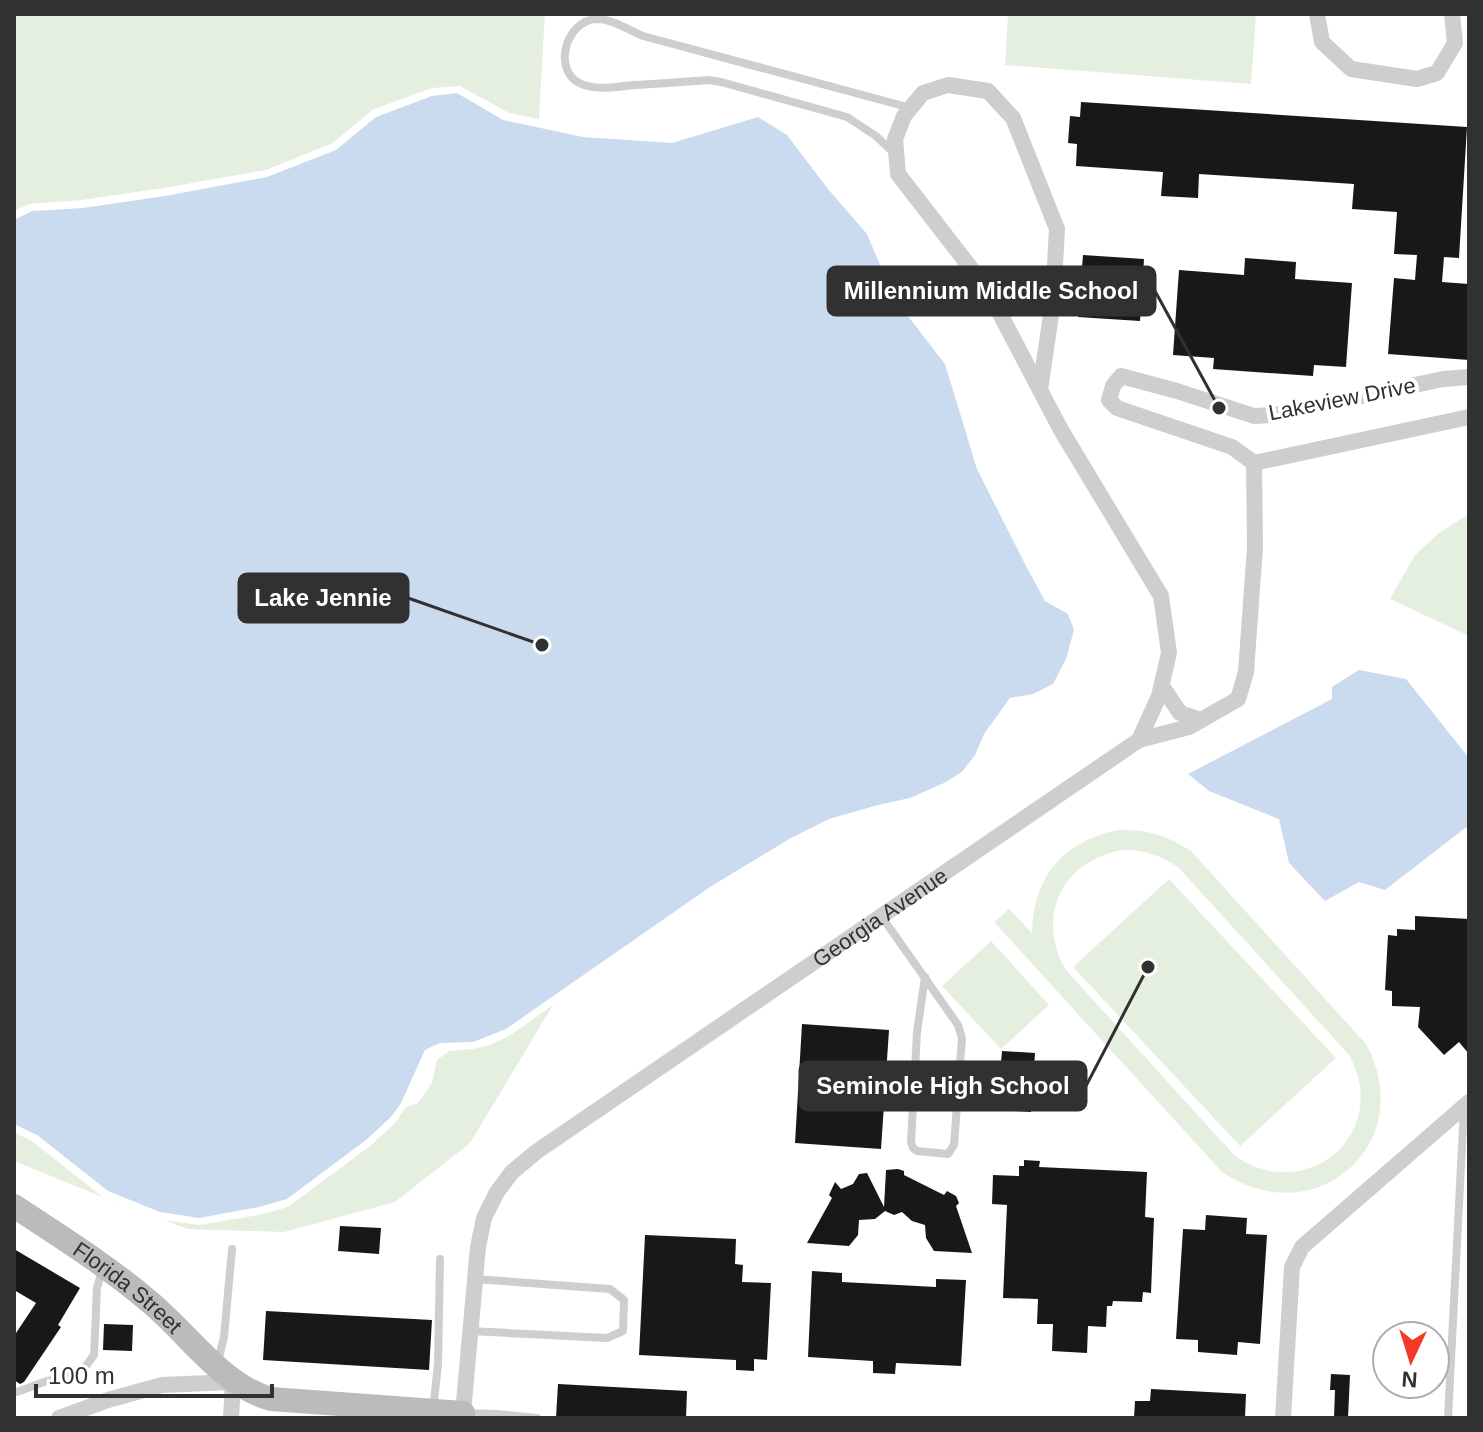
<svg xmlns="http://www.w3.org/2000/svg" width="1483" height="1432" font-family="Arial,sans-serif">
  <rect width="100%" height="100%" fill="#fff"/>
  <!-- green -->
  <g fill="#e5efdf" fill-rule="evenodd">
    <path d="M14,14H545L539,119L509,113L460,86L432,88L372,110L333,143L266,170L164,188L82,200L29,204L14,211Z"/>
    <path d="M1008,14H1256L1251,84L1005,65Z"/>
    <path d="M1469,514V636L1390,599L1415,555L1440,532Z"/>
    <path d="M1119,830C1147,829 1168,836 1191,851L1366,1044C1420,1143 1315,1235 1222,1172L994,922L1009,909L1032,933C1033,877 1063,841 1119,830ZM1121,850C1143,849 1160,855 1178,867L1349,1055C1392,1132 1308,1206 1235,1156L1065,969C1036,915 1062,862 1121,850Z"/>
    <path d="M1169,879L1336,1058L1240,1146L1073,967Z"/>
    <path d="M991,941L1049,1005L1001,1049L942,986Z"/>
    <path d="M553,1005L470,1143L395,1202L284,1232L188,1229L164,1220L199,1225L259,1215L288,1207L370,1146L395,1123L406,1107L418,1103L432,1083L437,1060L449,1051L473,1049L489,1045L509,1036Z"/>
    <path d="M14,1132L33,1142L104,1198L127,1207L14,1161Z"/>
  </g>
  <!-- water -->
  <g fill="#cadbf0">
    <path d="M457,93L503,120L583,137L672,143L758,117L787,135L828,189L867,234L894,298L945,364L977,469L1026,566L1045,601L1068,614L1074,630L1066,659L1053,684L1033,694L1010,698L984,734L975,755L962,772L944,783L910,798L878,805L829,819L791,838L710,887L506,1029L473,1042L440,1043L425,1050L401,1103L391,1117L366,1140L287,1199L259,1207L199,1218L160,1212L108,1191L37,1135L14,1124V220L32,211L83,208L165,196L267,177L336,150L376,117L432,96Z"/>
    <path d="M1359,670L1406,679L1469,758V825L1385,890L1359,882L1325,901L1289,863L1279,819L1209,791L1188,774L1332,699V687Z"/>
  </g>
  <!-- building -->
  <g fill="#181818">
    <path d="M1081,102L1467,127L1459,258L1444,257L1442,282L1469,284V360L1388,354L1394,278L1415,280L1417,255L1394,254L1397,212L1352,209L1354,184L1199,174L1198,198L1161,196L1163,172L1076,166L1077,144L1068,143L1070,116L1080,117Z"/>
    <path d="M1083,255L1144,259L1140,321L1078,317Z"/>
    <path d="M1245,258L1296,262L1295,279L1352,283L1346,367L1314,365L1313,376L1213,369L1214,358L1173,355L1179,270L1244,275Z"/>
    <path d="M1415,916L1469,919V1054L1459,1042L1444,1055L1418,1027L1420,1007L1392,1006V991L1385,990L1388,935L1397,936V929L1415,930Z"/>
    <path d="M802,1024L889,1030L881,1149L795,1143Z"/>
    <path d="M1002,1051L1035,1053L1031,1112L997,1110Z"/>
    <path d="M1024,1160L1040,1161L1039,1167L1147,1172L1145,1217L1154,1218L1151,1293L1143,1292L1142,1302L1113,1301L1112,1306H1107L1106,1327L1088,1326L1087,1353L1052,1351L1053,1324H1037L1038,1299L1003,1298L1007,1205L992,1204L993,1175L1019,1176V1166H1024Z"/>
    <path d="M898,1169L904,1171V1175L944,1195L947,1191L956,1196L959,1203L956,1206L972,1253L934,1251L926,1238L925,1225L912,1221L902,1212L894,1215L885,1211L875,1219L859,1220L858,1235L849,1246L807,1243L832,1198L829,1195L835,1182L841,1189L853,1184L859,1174L867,1173L884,1207L886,1170Z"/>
    <path d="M1206,1215L1247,1218L1246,1234L1267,1235L1260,1344L1238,1342L1237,1355L1198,1352V1340L1176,1339L1183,1229L1205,1230Z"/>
    <path d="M340,1226L381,1228L379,1254L338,1251Z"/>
    <path d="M645,1235L736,1239L735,1264L743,1265L742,1282L771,1283L767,1360L754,1359V1371L736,1370V1360L639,1355Z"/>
    <path d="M14,1249L80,1288L58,1325L61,1327L24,1382L20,1384L14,1380V1336L36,1303L14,1290Z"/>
    <path d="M812,1271L842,1273V1282L936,1287V1279L966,1280L961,1366L896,1363L895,1374L873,1373V1361L808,1357Z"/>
    <path d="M266,1311L432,1320L429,1370L263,1360Z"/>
    <path d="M104,1324L133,1325L132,1351L103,1350Z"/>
    <path d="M1331,1374L1350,1375L1348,1418H1334L1335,1390H1330Z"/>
    <path d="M558,1384L687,1391L686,1418H556Z"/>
    <path d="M1151,1389L1246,1394L1245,1418H1134L1135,1401H1150Z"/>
  </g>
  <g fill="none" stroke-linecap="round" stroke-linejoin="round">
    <!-- lane -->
    <g stroke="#cecece" stroke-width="8">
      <path d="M893,152L876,136L847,117L721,82L708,80C683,82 658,84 634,85C618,87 600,90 584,85C551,75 564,20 597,19C612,19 629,30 643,36L911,108"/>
      <path d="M882,917L958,1025L962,1038L954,1145L948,1154L917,1151L913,1148L911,1142L917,1032L925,977"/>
      <path d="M470,1331L607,1338L623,1331L624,1300L610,1289L475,1279"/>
      <path d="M218,1361L224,1337L232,1249"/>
      <path d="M14,1393L85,1367L94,1355L97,1288L102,1271"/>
      <path d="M433,1410L438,1364L440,1259"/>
      <path d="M464,1413L497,1414L537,1418"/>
      <path d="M1448,1418L1464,1107"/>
    </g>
    <!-- street -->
    <g stroke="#cecece" stroke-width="16">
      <path d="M1317,14L1322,42L1351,69L1417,79L1437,73L1455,43L1452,14"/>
      <path d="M1469,377L1443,379L1274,415L1254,416L1177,391L1121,376L1113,386L1109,400L1117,408L1232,447L1254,463L1469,417"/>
      <path d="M1162,686L1180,713L1201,720"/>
      <path d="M1139,740L1189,727L1238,699L1246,672L1255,547L1254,463"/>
      <path id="s1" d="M463,1413L478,1247L484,1218L497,1192L512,1172L536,1152L1139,740L1159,696L1169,653L1161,596L1061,430L1040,390L987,289L898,174L895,139L904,116L923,93L948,85L988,91L1013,118L1057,229L1053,301L1040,390"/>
      <path d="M59,1418L108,1400L162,1385L233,1382L231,1418"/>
      <path d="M1283,1418L1292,1267L1302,1247L1469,1102"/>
    </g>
    <!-- secondary -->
    <path stroke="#bbb" stroke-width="24" id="s2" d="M14,1206C61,1237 109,1267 151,1303C189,1335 223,1386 271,1399L463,1413V1418"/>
  </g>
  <g text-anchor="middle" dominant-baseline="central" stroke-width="8" stroke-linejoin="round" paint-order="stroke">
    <!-- street labels -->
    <g font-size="22" fill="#313131" stroke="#fff">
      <text transform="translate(1342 399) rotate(-11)">Lakeview Drive</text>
      <text stroke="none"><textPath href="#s1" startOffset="698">Georgia Avenue</textPath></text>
      <text stroke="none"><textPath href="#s2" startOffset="140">Florida Street</textPath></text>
    </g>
  </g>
  <!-- callouts -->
  <path fill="none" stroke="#313131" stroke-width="3" d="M1219 408L1155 291M542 645L408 598M1148 967L1086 1086"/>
  <g fill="#313131" stroke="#fff" stroke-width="3">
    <circle cx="1219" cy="408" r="8"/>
    <circle cx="542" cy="645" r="8"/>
    <circle cx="1148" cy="967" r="8"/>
  </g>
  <g fill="#313131" stroke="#313131" stroke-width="3">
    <rect x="828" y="267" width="327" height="48" rx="8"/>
    <rect x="239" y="574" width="169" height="48" rx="8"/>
    <rect x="800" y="1062" width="286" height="48" rx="8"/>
  </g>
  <g font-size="24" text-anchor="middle" font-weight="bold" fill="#fff">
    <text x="991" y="299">Millennium Middle School</text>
    <text x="323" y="606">Lake Jennie</text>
    <text x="943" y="1094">Seminole High School</text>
  </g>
  <!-- border -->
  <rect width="1483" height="1432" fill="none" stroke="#313131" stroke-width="32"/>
  <!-- north arrow -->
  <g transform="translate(1411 1360) rotate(184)"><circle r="38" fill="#ffffff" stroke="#adadad" stroke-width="2"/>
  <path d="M0-6L14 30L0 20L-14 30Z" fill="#f43a27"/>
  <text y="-12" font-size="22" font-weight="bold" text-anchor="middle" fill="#313131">N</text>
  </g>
  <!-- scale -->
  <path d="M36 1384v12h236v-12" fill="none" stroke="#313131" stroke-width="4"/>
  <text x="48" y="1384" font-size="24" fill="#313131" stroke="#ffffff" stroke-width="6" paint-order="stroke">100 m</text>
</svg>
